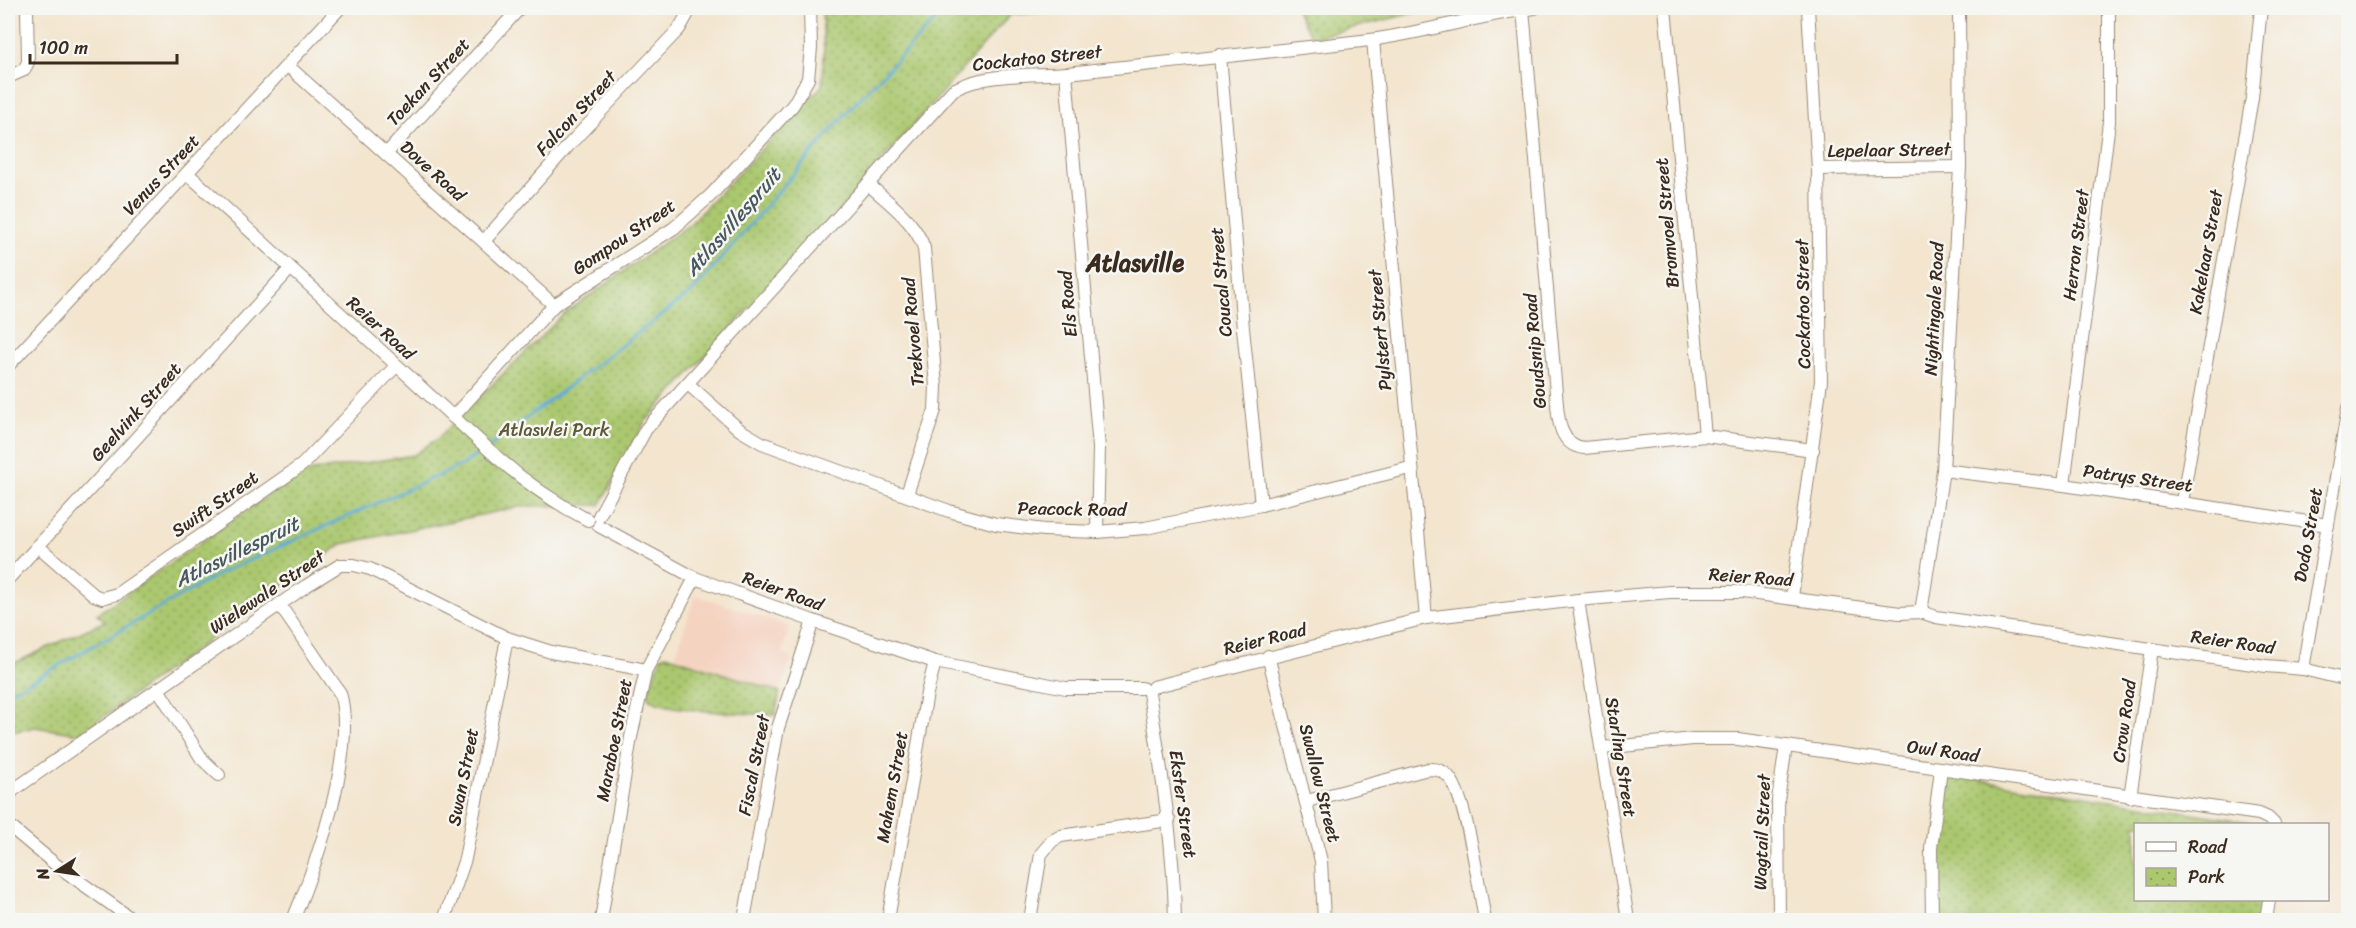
<svg xmlns="http://www.w3.org/2000/svg" width="2356" height="928" font-family="Sriracha,sans-serif">
  <defs>
    <pattern id="park-dots" width="8" height="8" patternUnits="userSpaceOnUse" patternTransform="scale(1.5)"><rect width="8" height="8" fill="#abc86f"/><path d="M2 2h.1M6 6h.1" fill="none" stroke="#8ca35b" stroke-width="1.8" stroke-linecap="round"/></pattern>
  </defs>
  <rect width="100%" height="100%" fill="#f6f6f2"/>
  <filter id="ink" filterUnits="userSpaceOnUse"><feTurbulence type="fractalNoise" baseFrequency=".0167" numOctaves="2"/><feDisplacementMap in="SourceGraphic" scale="12" xChannelSelector="R" yChannelSelector="G"/><feConvolveMatrix kernelMatrix="1 2 1 2 8 2 1 2 1" color-interpolation-filters="sRGB"/></filter>
  <filter id="wash" filterUnits="userSpaceOnUse"><feTurbulence type="fractalNoise" baseFrequency=".008" numOctaves="4" result="noise"/><feDisplacementMap in="SourceGraphic" scale="24" xChannelSelector="R" yChannelSelector="G"/><feGaussianBlur stdDeviation="1.35" result="paint"/><feColorMatrix in="noise" values="0 0 0 0 0 0 0 0 0 0 0 0 0 0 0 0 0 1.4 0 .05"/><feComposite in="paint" operator="in"/></filter>
  <g filter="url(#wash)">
    <rect width="100%" height="100%" fill="#f3e5ce"/>
    <!-- built -->
    <path fill="#f5d3c1" d="M695,595L790,626L782,653L792,657L780,692L675,658Z"/>
    <!-- park -->
    <g fill="url(#park-dots)" stroke="#737946" stroke-width="1.5">
      <path d="M822,8H1083L1010,15L827,223L645,422L600,505L524,506L342,544L79,734L35,727L8,733V666L105,621L97,614L301,473L414,455L438,438L564,314L690,224L822,86L824,54Z"/>
      <path d="M1295,8H1434L1312,38Z"/>
      <path d="M666,655L780,692L775,715C750,713 665,712 649,699L648,691L661,657Z"/>
      <path d="M1957,776L2263,824H2136V900H2263L2261,920H1937L1935,846L1945,782L1949,778Z"/>
    </g>
    <g fill="none" stroke-linecap="round" stroke-linejoin="round">
      <!-- stream -->
      <g stroke="#5cacd6" stroke-width="3">
        <path d="M489,447L693,291L847,112L947,8"/>
        <path d="M8,692L33,680L223,572L462,465L484,450"/>
      </g>
    </g>
  </g>
  <g filter="url(#ink)">
    <g fill="none" stroke-linecap="round" stroke-linejoin="round">
      <!-- minor casing -->
      <g stroke="#978876" stroke-width="14">
        <g id="minor">
          <path d="M1665,8L1705,436"/>
          <path d="M1523,9L1556,393C1558,414 1557,445 1584,448L1705,436L1813,450"/>
          <path d="M1373,40L1426,618"/>
          <path d="M1220,55L1243,328L1261,505"/>
          <path d="M288,66L554,305"/>
          <path d="M1066,73L1099,448L1097,532"/>
          <path d="M8,77L24,70L28,62L27,8"/>
          <path d="M386,154L520,8"/>
          <path d="M1818,169L1960,167"/>
          <path d="M187,173L498,458C526,483 555,503 588,520"/>
          <path d="M868,184C889,203 915,221 924,248L936,386L935,410L907,494"/>
          <path d="M484,241L568,146L679,29L691,8"/>
          <path d="M8,366L340,8"/>
          <path d="M688,384L740,430L762,443L949,511L996,524L1044,530L1097,532L1145,528L1261,505L1410,468"/>
          <path d="M453,417L554,305L674,228L711,195L793,105L808,79L811,48L810,8"/>
          <path d="M1943,470L2064,485L2328,525"/>
          <path d="M2064,485L2109,122V8"/>
          <path d="M2182,502L2252,98L2261,8"/>
          <path d="M599,516L646,429L953,90C988,72 1029,76 1068,73C1169,62 1270,52 1370,40C1425,33 1479,15 1535,8"/>
          <path d="M599,526L695,578L813,621L935,662L1066,688H1142"/>
          <path d="M38,546L94,595L102,598L117,594L302,465L396,366"/>
          <path d="M8,579L290,269"/>
          <path d="M1792,597L1821,381L1818,169L1808,8"/>
          <path d="M1578,600L1628,920"/>
          <path d="M279,604L340,693C357,751 316,865 293,920"/>
          <path d="M1921,612L1943,470L1960,167L1959,8"/>
          <path d="M1268,656L1321,861L1324,920"/>
          <path d="M2303,669L2348,408"/>
          <path d="M1153,687L1426,618L1578,600L1670,592H1742L1900,613L1921,612L1936,617L2266,666L2303,669L2348,680"/>
          <path d="M158,689L202,759L219,775"/>
          <path d="M1149,693C1161,769 1174,844 1175,920"/>
          <path d="M1602,748L1693,739H1738L2259,814L2268,818L2274,824"/>
          <path d="M2130,797L2152,649"/>
          <path d="M8,799L12,791L306,586L340,565H354L370,569L507,638L551,652L646,670"/>
          <path d="M1307,801L1424,770C1433,768 1442,769 1449,777C1466,795 1480,893 1485,920"/>
          <path d="M8,825L55,864L133,920"/>
          <path d="M444,920L465,859L507,638"/>
          <path d="M601,920L631,737L646,670L695,578"/>
          <path d="M744,920L778,728L813,621"/>
          <path d="M888,920L927,693L935,662"/>
          <path d="M1030,920L1041,854L1052,841L1061,836L1169,820"/>
          <path d="M1779,920L1778,800L1786,746"/>
          <path d="M1932,920L1931,848L1941,769"/>
          <path d="M2266,920L2269,900"/>
        </g>
      </g>
      <!-- minor -->
      <use href="#minor" stroke="#fff" stroke-width="12"/>
    </g>
  </g>
  <g text-anchor="middle" dominant-baseline="central" stroke-width="5" stroke-linejoin="round" paint-order="stroke">
    <!-- street labels -->
    <g font-size="18" fill="#3b2a1e" stroke="#f6f6f2">
      <text transform="translate(1037 58) rotate(-6)">Cockatoo Street</text>
      <text transform="translate(428 82) rotate(-47)">Toekan Street</text>
      <text transform="translate(576 113) rotate(-47)">Falcon Street</text>
      <text transform="translate(1889 150) rotate(-1)">Lepelaar Street</text>
      <text transform="translate(433 171) rotate(42)">Dove Road</text>
      <text transform="translate(161 175) rotate(-47)">Venus Street</text>
      <text transform="translate(1667 223) rotate(-95)">Bromvoel Street</text>
      <text transform="translate(624 237) rotate(-34)">Gompou Street</text>
      <text transform="translate(2076 245) rotate(-83)">Herron Street</text>
      <text transform="translate(2206 252) rotate(-80)">Kakelaar Street</text>
      <text transform="translate(1221 282) rotate(-95)">Coucal Street</text>
      <text transform="translate(1068 304) rotate(-95)">Els Road</text>
      <text transform="translate(1803 304) rotate(-91)">Cockatoo Street</text>
      <text transform="translate(1934 309) rotate(-87)">Nightingale Road</text>
      <text transform="translate(381 328) rotate(42)">Reier Road</text>
      <text transform="translate(1380 330) rotate(-95)">Pylstert Street</text>
      <text transform="translate(913 332) rotate(-95)">Trekvoel Road</text>
      <text transform="translate(1535 351) rotate(-95)">Goudsnip Road</text>
      <text transform="translate(136 412) rotate(-48)">Geelvink Street</text>
      <text transform="translate(2138 478) rotate(8)">Patrys Street</text>
      <text transform="translate(215 504) rotate(-35)">Swift Street</text>
      <text transform="translate(1072 509) rotate(1)">Peacock Road</text>
      <text transform="translate(2308 535) rotate(-80)">Dodo Street</text>
      <text transform="translate(1751 577) rotate(4)">Reier Road</text>
      <text transform="translate(783 591) rotate(20)">Reier Road</text>
      <text transform="translate(267 592) rotate(-34)">Wielewale Street</text>
      <text transform="translate(1265 639) rotate(-14)">Reier Road</text>
      <text transform="translate(2233 642) rotate(8)">Reier Road</text>
      <text transform="translate(2124 721) rotate(-82)">Crow Road</text>
      <text transform="translate(614 740) rotate(-79)">Maraboe Street</text>
      <text transform="translate(1943 751) rotate(8)">Owl Road</text>
      <text transform="translate(1621 757) rotate(81)">Starling Street</text>
      <text transform="translate(754 765) rotate(-79)">Fiscal Street</text>
      <text transform="translate(463 777) rotate(-79)">Swan Street</text>
      <text transform="translate(1320 783) rotate(76)">Swallow Street</text>
      <text transform="translate(892 787) rotate(-80)">Mahem Street</text>
      <text transform="translate(1183 804) rotate(82)">Ekster Street</text>
      <text transform="translate(1762 832) rotate(-88)">Wagtail Street</text>
    </g>
    <!-- park labels -->
    <g font-size="18" fill="#5d5936" stroke="#f6f6f2">
      <text x="554" y="430">Atlasvlei Park</text>
    </g>
    <!-- water labels -->
    <g font-size="20" font-style="italic" fill="#47585e" stroke="#f6f6f2">
      <text transform="translate(733 222) rotate(-49)">Atlasvillespruit</text>
      <text transform="translate(237 552) rotate(-26)">Atlasvillespruit</text>
    </g>
    <!-- district labels -->
    <g font-size="24" font-weight="bold" fill="#3b2a1e" stroke="#f6f6f2">
      <text x="1135" y="263">Atlasville</text>
    </g>
  </g>
  <!-- margin -->
  <rect width="2356" height="928" fill="none" stroke="#f6f6f2" stroke-width="30"/>
  <!-- legend -->
  <rect x="2134" y="823" width="195" height="78" fill="#f6f6f2" stroke="#aba49d" stroke-width="1.5"/>
  <rect x="2146" y="842" width="30" height="9" fill="#ffffff" stroke="#aba49d" stroke-width="1.5"/>
  <text x="2188" y="853" font-size="18" fill="#3b2a1e">Road</text>
  <rect x="2146" y="868" width="30" height="18" fill="url(#park-dots)" stroke="#aba49d" stroke-width="1.5"/>
  <text x="2188" y="883" font-size="18" fill="#3b2a1e">Park</text>
  <!-- north arrow -->
  <g transform="translate(57 871) rotate(258)" stroke="#f6f6f2" stroke-width="4.5" paint-order="stroke">
  <path d="M0-4.5L10 22L0 15L-10 22Z" fill="#3b2a1e"/>
  <text y="-9" font-size="16" font-weight="bold" text-anchor="middle" fill="#3b2a1e">N</text>
  </g>
  <!-- scale -->
  <path d="M30 54v9h147v-9" fill="none" stroke="#3b2a1e" stroke-width="3"/>
  <text x="39" y="54" font-size="18" fill="#3b2a1e" stroke="#f6f6f2" stroke-width="4.5" paint-order="stroke">100 m</text>
</svg>
